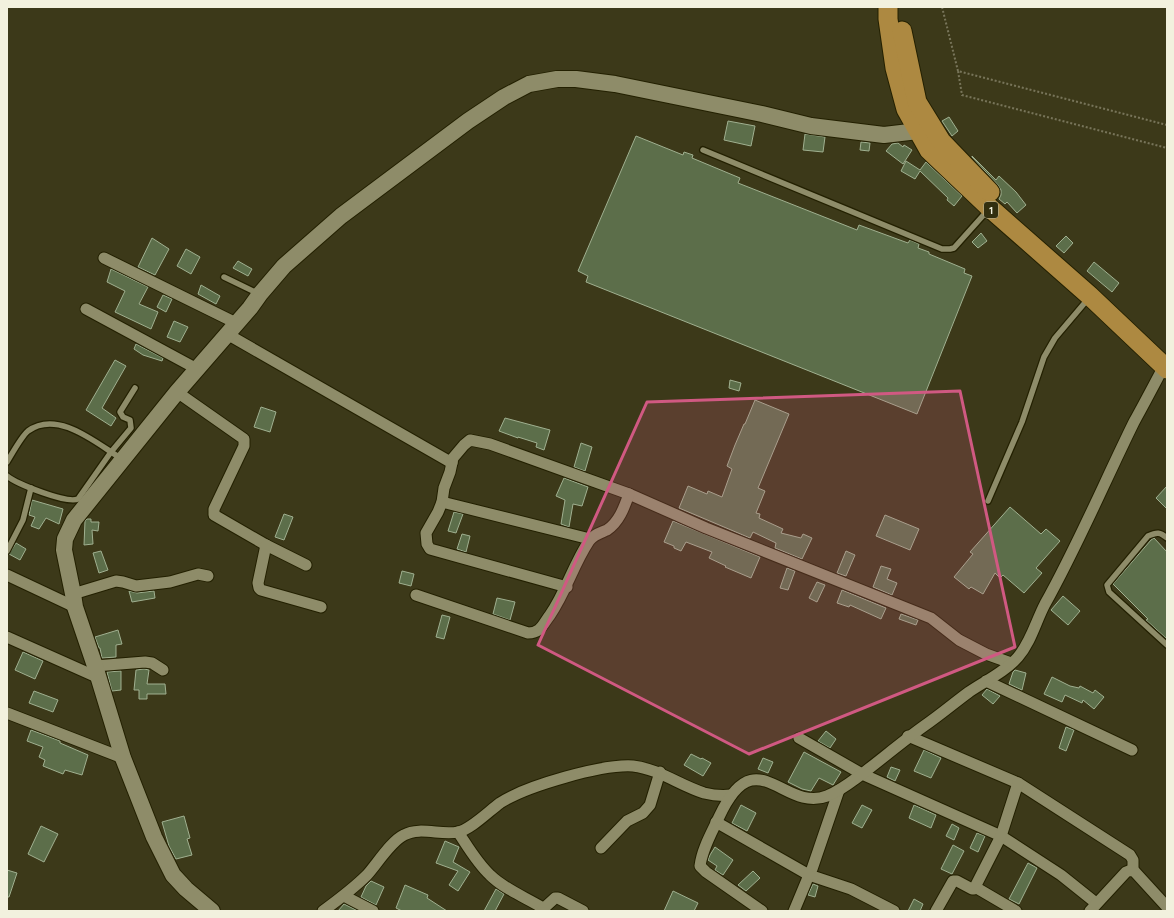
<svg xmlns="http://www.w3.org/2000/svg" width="1174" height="918" font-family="Figtree,sans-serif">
  <rect width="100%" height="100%" fill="#3c3919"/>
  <!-- building -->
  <g fill="#5c6e4a" stroke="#a0b090">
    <path d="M949,117L958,131L952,136L942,121Z"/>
    <path d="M728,121L755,126L751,146L724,140Z"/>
    <path d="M805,134L825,137L823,152L803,150Z"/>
    <path d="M636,136L683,155L684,152L693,155L692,158L740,178L738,183L857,230L859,225L908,243L910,240L919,244L918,248L929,252V254L965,269L964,273L972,276L917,414L586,282L588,276L578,271Z"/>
    <path d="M861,142L870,143L869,151L860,150Z"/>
    <path d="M898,143L903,147L904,145L912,150L903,164L886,151L892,144Z"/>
    <path d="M972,156L996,180L999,176L1016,192L1026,205L1017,213L1007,202L1005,204L999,199L1001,195V190L998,185L972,157Z"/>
    <path d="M906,161L920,170L926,162L962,196L954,206L947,200L948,198L920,171L915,179L901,171Z"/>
    <path d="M981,233L987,241L978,248L972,242Z"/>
    <path d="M1066,236L1073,243L1064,253L1056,246Z"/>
    <path d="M152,238L169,249L155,275L138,267Z"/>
    <path d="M186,249L200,257L191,274L177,266Z"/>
    <path d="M238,261L252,269L248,276L233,268Z"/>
    <path d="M1094,262L1119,283L1112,292L1087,271Z"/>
    <path d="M111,269L148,287L139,304L158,312L151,329L115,312L125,291L107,282Z"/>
    <path d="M201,285L220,296L216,304L198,294Z"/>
    <path d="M163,295L172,299L166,312L157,307Z"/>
    <path d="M174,321L188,327L180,342L167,337Z"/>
    <path d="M136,344L163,358L162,361L143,355L134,349Z"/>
    <path d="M115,360L126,366L102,408L116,418L111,426L86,410Z"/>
    <path d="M730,380L741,383L739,391L729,388Z"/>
    <path d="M755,400L789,414L758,488L765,491L756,513L760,514L759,518L783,529L781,533L801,538L803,534L812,538L802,559L775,548L776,543L753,532L750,538L679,508L688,486L707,494L708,491L722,497L732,469L727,466L735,445L744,424H745Z"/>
    <path d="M261,407L276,412L270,432L254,427Z"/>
    <path d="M505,418L550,430L544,450L536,447L537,443L518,437V438L499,431Z"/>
    <path d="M581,443L592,447L585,471L574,467Z"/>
    <path d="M564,478L588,487L582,506L573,504L569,527L561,524L565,500L556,496Z"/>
    <path d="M1167,486V509L1156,498Z"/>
    <path d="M32,500L63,509L59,524L46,518L39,529L31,526L35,517L29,515Z"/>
    <path d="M1010,507L1041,534L1046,529L1060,541L1036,568L1042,573L1024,593L1003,575L1000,578L995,573L983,594L971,587L969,589L954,577L973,554L970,552Z"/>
    <path d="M454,512L463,514L456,533L448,531Z"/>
    <path d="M284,514L293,517L284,540L275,537Z"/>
    <path d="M885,515L919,529L910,550L876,536Z"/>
    <path d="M87,519H91V522H99L98,531L92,530L93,544L84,545L85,521Z"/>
    <path d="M673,521L760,557L751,578L725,567L726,566L709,558L712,552L686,542L681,551L674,548V546L664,542Z"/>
    <path d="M462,534L470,536L466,552L457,549Z"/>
    <path d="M1154,538L1167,552V639L1146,620L1148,619L1113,584L1151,540Z"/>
    <path d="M16,543L26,549L20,560L9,554Z"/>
    <path d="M101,551L108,570L99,573L93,553Z"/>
    <path d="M846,551L855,555L846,576L837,573Z"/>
    <path d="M881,566L891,569L887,579L897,583L892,595L873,587Z"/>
    <path d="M787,568L795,571L788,590L780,588Z"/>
    <path d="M402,571L414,574L411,586L399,583Z"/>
    <path d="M817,582L825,585L817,602L809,598Z"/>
    <path d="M842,590L886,608L881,619L850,605L849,607L837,603Z"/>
    <path d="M129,591L137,593L154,591L155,598L132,602Z"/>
    <path d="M1063,596L1080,611L1068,625L1051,610Z"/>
    <path d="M497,598L515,602L510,620L493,614Z"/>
    <path d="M901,614L918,620L916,625L899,619Z"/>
    <path d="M442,615L450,617L444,639L436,637Z"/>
    <path d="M118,630L122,644L116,645V657L102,658L100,648H99L95,637Z"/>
    <path d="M23,652L43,661L35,679L15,670Z"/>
    <path d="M144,669L149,670L147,684H165L166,694H147V699H139V690H134L136,670Z"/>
    <path d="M1015,670L1026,673L1022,690L1009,684L1013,672Z"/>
    <path d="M121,671V690L112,691L107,672Z"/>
    <path d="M1052,677L1070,686L1079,688L1080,686L1093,693L1095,690L1104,697L1094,709L1083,700L1082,703L1065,695L1062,702L1044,694Z"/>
    <path d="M987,689L1000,696L993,704L982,695Z"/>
    <path d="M34,691L58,700L53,712L29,703Z"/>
    <path d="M1066,727L1074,730L1066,751L1059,748Z"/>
    <path d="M31,730L60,741V743L88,755L82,775L65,770L63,774L43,766L45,760L39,757L43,747L27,741Z"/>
    <path d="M826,731L836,739L830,748L818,741Z"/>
    <path d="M924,750L941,758L931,778L914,771Z"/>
    <path d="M804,752L841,772L833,785L819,778L811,791L802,789L788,782Z"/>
    <path d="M691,754L701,759L702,758L711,763L703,776L684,765Z"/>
    <path d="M763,758L773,762L768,773L758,769Z"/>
    <path d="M891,767L900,770L895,781L887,777Z"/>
    <path d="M741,805L756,813L747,831L732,823Z"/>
    <path d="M862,805L872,810L862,828L852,823Z"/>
    <path d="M914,805L936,815L931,828L909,818Z"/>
    <path d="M184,816L190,838L187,839L192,855L176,859L169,846L162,822Z"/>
    <path d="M952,824L959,828L954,840L946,836Z"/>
    <path d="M41,826L58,834L44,862L28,854Z"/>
    <path d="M977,833L985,836L978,852L970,848Z"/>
    <path d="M445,841L459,847L453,862L470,872L458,891L449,885L458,871L436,863Z"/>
    <path d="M953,845L964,851L952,874L941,869Z"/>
    <path d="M715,847L733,860L723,875L715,870L717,866L708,860L710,855Z"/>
    <path d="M1028,863L1037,868L1019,904L1009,899Z"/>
    <path d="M7,870L17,873L9,897H7Z"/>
    <path d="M753,871L760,878L746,891L738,885Z"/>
    <path d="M371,881L384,887L376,905L361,897L366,886Z"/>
    <path d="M813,884L818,886L815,897L808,895Z"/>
    <path d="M405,885L428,895L427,898L447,911H402L396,908Z"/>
    <path d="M496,889L504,894L495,911H484Z"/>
    <path d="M673,891L698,903L694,911H664Z"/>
    <path d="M914,899L923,904L920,911H908Z"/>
    <path d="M344,904L358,911H338Z"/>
  </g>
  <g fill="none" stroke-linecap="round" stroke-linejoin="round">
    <!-- service casing -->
    <g stroke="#232001" stroke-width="8">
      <g id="service">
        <path d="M703,150L942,249H950L954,248L988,210"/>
        <path d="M224,277L259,294"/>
        <path d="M7,462C12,454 21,437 28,431C58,409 97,444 122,459"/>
        <path d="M7,476C17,484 67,504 78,499L111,452L131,428L130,420L123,417L120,412L135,388"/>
        <path d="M988,501L1022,422L1044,357L1055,338L1088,299"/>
        <path d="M1167,538C1160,532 1157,532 1148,536L1107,585L1109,592L1167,645"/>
        <path d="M7,551L23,520L31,488"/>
      </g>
    </g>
    <!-- minor casing -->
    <g stroke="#232001" stroke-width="13">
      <g id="minor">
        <path d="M104,258L236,323"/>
        <path d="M86,309L197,369"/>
        <path d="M227,334L452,463"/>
        <path d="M177,392L244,439V446L214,509V515L266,545L306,565"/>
        <path d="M442,502L590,539"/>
        <path d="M266,545L258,583L259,588L261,590L321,607"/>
        <path d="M7,575L75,607"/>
        <path d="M567,587L430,549L427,544L426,533L438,512L442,502L444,488L450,472L453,458L464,445L470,440L490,444L629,494L706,528L931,618L959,640L986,654L1011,663"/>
        <path d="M73,594L116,581L123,582L136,586L170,582L198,574L208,576"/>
        <path d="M416,595L528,633C541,633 543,624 550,615C566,592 573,565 589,541C593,535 600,533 607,530C619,522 624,508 629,494"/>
        <path d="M7,637L99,678"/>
        <path d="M95,666L145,662L152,663L163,670"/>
        <path d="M986,681L1132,750"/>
        <path d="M7,713L123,758"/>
        <path d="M908,736L1018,783L1130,855L1133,860V870"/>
        <path d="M799,738L862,774L1001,836L1061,875L1096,903"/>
        <path d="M839,790L812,869L809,875L851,889L894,911"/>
        <path d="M716,822L809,875L794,911"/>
        <path d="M458,832C468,847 477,863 490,875C504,889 525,897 543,908L544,911"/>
        <path d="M601,848L627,821L643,813L650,805L660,772"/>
        <path d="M975,887L1016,911"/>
        <path d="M344,896L373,911"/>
        <path d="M543,909L555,898H558L583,911"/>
        <path d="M323,911C338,900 354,888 367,875C377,864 391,841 404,835C420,826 442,836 458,832C470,830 489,811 500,803C526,786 602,764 633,766C659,769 679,785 704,793C712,795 722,796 731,795"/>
        <path d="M762,911L706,872L700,866C702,849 712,832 719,817C756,737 783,813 827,796C840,791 851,782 862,774C883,758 903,741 924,726C940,715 954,703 969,692C985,681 1005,672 1018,657C1031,642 1036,621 1045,604C1078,545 1104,483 1134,422C1144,404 1154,385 1164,366"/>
        <path d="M936,911L953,881H957L972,889H974L1001,836L1018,783"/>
        <path d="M1090,911L1126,872L1131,870L1135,872L1167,907"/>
      </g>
    </g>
    <!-- secondary casing -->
    <g stroke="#232001" stroke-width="18">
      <path id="secondary" d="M212,911L186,889L173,875L154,837L123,758L95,666L75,607L73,594L64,550L65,539L74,520L177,392L250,308L260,294L284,266L341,216L468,121L504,97L529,84L557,79H576L615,84L762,114L811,126L884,135L918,131"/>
    </g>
    <!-- trunk casing -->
    <g stroke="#232001" stroke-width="21">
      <g id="trunk">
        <path d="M888,7V19L895,68L906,109L929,150L990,208L1090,296L1167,369"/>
        <path d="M902,31L917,102L941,141L990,192"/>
      </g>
    </g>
    <!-- path -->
    <g stroke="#78755a" stroke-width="2" stroke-dasharray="2 2" stroke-linecap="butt">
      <path d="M942,7L958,71"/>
      <path d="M1167,125L958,71L962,95L1167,148"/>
    </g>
    <!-- service -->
    <use href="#service" stroke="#8e8c69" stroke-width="5.5"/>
    <!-- minor -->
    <use href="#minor" stroke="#8e8c69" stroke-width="11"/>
    <!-- secondary -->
    <use href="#secondary" stroke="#8e8c69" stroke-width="16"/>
    <!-- trunk -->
    <use href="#trunk" stroke="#ad8941" stroke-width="19"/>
  </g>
  <!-- marked area -->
  <path fill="#d05982" fill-opacity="0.2" stroke="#d05982" stroke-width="3" stroke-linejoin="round" d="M960,391L1015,647L749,754L538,645L647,402Z"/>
  <g text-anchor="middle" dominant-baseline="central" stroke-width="3" stroke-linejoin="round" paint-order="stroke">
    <!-- shield labels -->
    <rect fill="#322f0f" stroke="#b8b7a0" stroke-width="1" x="984" y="202" width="14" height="16" rx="3"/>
    <g font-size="10" font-weight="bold" fill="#f2f1de">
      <text x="991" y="210">1</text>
    </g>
  </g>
  <!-- border -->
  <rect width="1174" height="918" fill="none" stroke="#f2f1de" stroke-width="16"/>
</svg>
